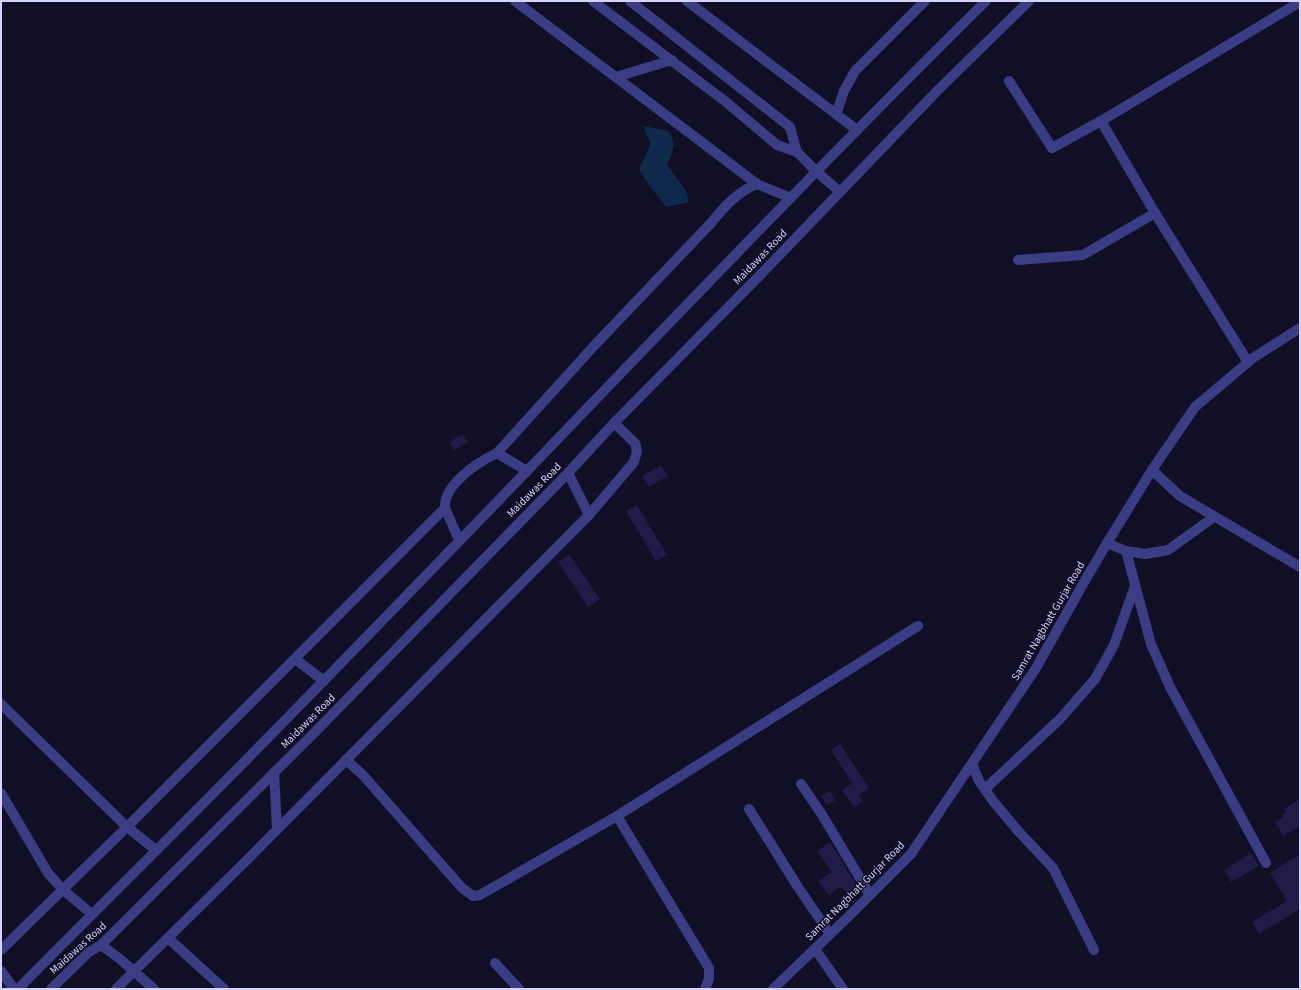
<svg xmlns="http://www.w3.org/2000/svg" width="1301" height="990" font-family="'Source Sans 3',sans-serif">
  <rect width="100%" height="100%" fill="#110f26"/>
  <!-- water -->
  <path fill="#0e294b" d="M643,126L669,131C677,146 673,150 667,165L686,191L689,202L666,207L649,185L639,169L651,144Z"/>
  <!-- building -->
  <g fill="#211b47">
    <path d="M463,434L468,442L454,450L449,442Z"/>
    <path d="M661,465L668,476L649,487L642,476Z"/>
    <path d="M637,505L667,555L656,561L626,511Z"/>
    <path d="M569,554L600,599L588,607L558,562Z"/>
    <path d="M840,744L869,788L859,795L863,801L854,807L842,790L852,783L831,750Z"/>
    <path d="M830,791L835,800L827,805L821,796Z"/>
    <path d="M1300,799V826L1283,836L1275,822L1283,817L1282,815L1286,813L1284,809Z"/>
    <path d="M830,842L857,886L847,892L840,887L829,895L818,881L832,872L817,851Z"/>
    <path d="M1251,853L1259,866L1231,882L1224,870Z"/>
    <path d="M1300,854V909L1259,934L1252,922L1287,901L1270,873Z"/>
  </g>
  <g fill="none" stroke-linecap="round" stroke-linejoin="round">
    <!-- minor -->
    <g stroke="#3b3d84" stroke-width="10">
      <path d="M515,1L757,184"/>
      <path d="M593,1L726,102L777,145L797,152L816,171L840,192"/>
      <path d="M630,1L790,127L797,152"/>
      <path d="M687,1L857,130"/>
      <path d="M616,77L672,60"/>
      <path d="M1009,81L1052,148L1101,121L1155,213L1248,362"/>
      <path d="M836,114L844,91L855,71L925,1"/>
      <path d="M1101,121L1300,2"/>
      <path d="M1018,260L1083,255L1155,213"/>
      <path d="M497,453L527,471"/>
      <path d="M1152,470L1180,496L1300,567"/>
      <path d="M568,473L589,515"/>
      <path d="M445,508L459,540"/>
      <path d="M1107,543L1126,551L1151,644L1170,687L1266,863"/>
      <path d="M1126,551L1145,554L1168,550L1214,517"/>
      <path d="M295,659L324,681"/>
      <path d="M1,704L127,827L156,850"/>
      <path d="M346,760L363,775L462,888L473,896L480,895L617,816"/>
      <path d="M972,764L979,781L993,801L1019,832L1053,868L1094,950"/>
      <path d="M274,772L277,829"/>
      <path d="M801,784L821,813L870,895"/>
      <path d="M985,789L1060,719L1095,679L1114,645L1135,586"/>
      <path d="M1,793L48,873L63,890L92,914"/>
      <path d="M749,809L798,887L830,934"/>
      <path d="M168,938L224,989"/>
      <path d="M101,945L120,959L154,989"/>
      <path d="M815,949L843,989"/>
      <path d="M1,950L127,827L445,508C443,485 478,462 497,453L593,347L711,223C724,207 737,192 757,184L791,198"/>
      <path d="M495,963L519,989"/>
      <path d="M1,971L14,989"/>
      <path d="M18,989C111,895 205,803 297,708C528,473 752,232 986,1"/>
      <path d="M51,989L89,952L101,945L318,729L568,473L614,423L766,269L937,91L1029,1"/>
      <path d="M116,989L248,859L589,515L634,462L637,451L635,443L614,423"/>
      <path d="M705,989L709,979V968L617,816L918,626"/>
      <path d="M773,989L850,915L911,854L1036,668L1083,584L1107,543L1152,470L1195,407L1253,358L1300,328"/>
    </g>
  </g>
  <g text-anchor="middle" dominant-baseline="central" stroke-width="3" stroke-linejoin="round" paint-order="stroke">
    <!-- street labels -->
    <g font-size="11" fill="#d6d4ff" stroke="#110f26">
      <text transform="translate(760 257) rotate(-46)">Maidawas Road</text>
      <text transform="translate(534 490) rotate(-45)">Maidawas Road</text>
      <text transform="translate(1048 621) rotate(-60)">Samrat Nagbhatt Gurjar Road</text>
      <text transform="translate(308 721) rotate(-45)">Maidawas Road</text>
      <text transform="translate(855 891) rotate(-45)">Samrat Nagbhatt Gurjar Road</text>
      <text transform="translate(78 948) rotate(-42)">Maidawas Road</text>
    </g>
  </g>
  <!-- border -->
  <rect width="1301" height="990" fill="none" stroke="#d6d4ff" stroke-width="4"/>
</svg>
